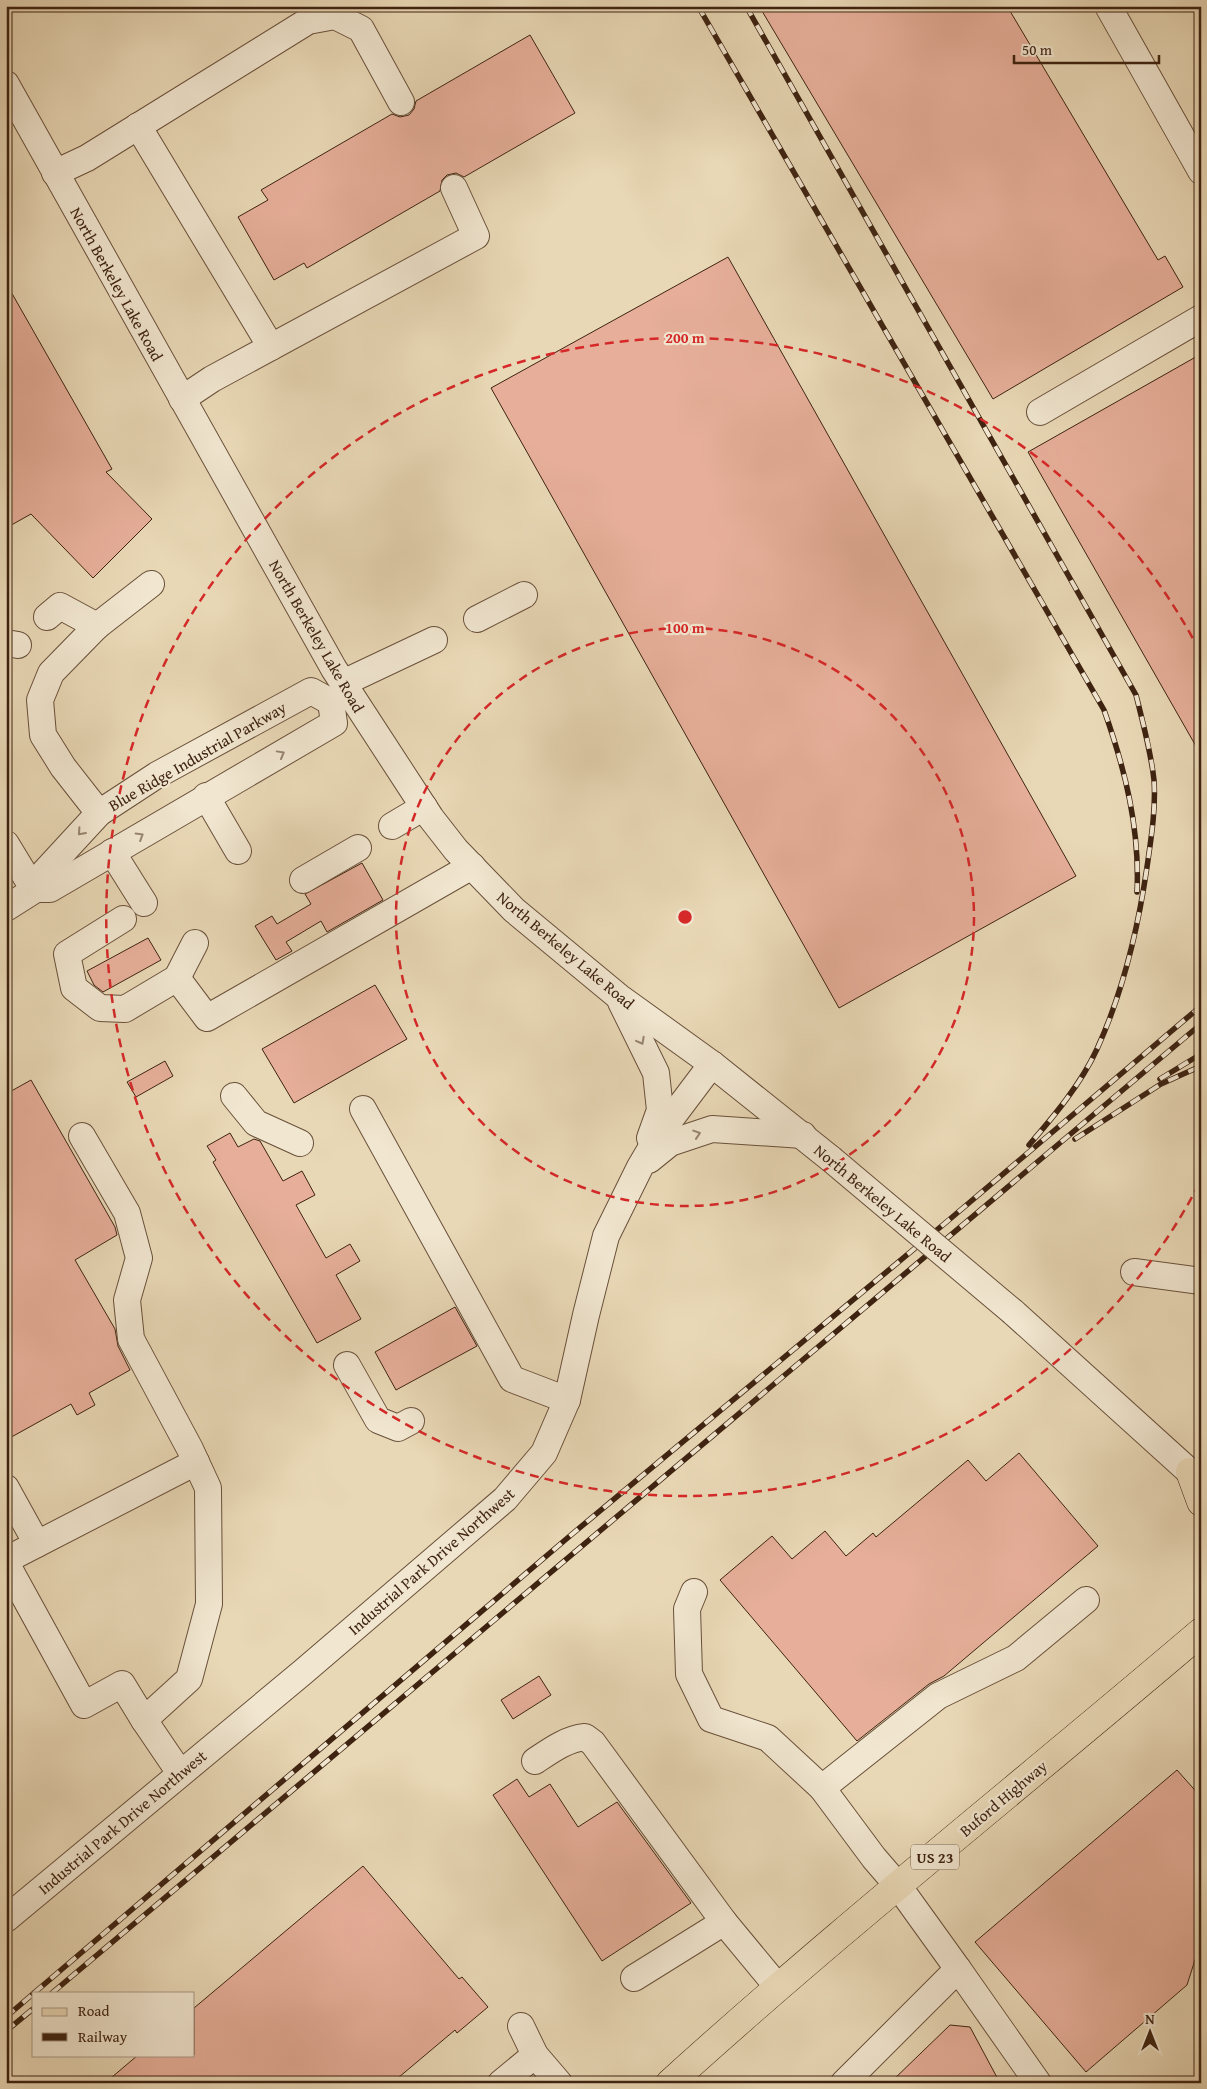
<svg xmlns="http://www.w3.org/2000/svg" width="1207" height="2089" font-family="'Gentium Book Plus',serif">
  <rect width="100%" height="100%" fill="#e9d8b6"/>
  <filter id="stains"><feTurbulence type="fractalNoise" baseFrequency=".004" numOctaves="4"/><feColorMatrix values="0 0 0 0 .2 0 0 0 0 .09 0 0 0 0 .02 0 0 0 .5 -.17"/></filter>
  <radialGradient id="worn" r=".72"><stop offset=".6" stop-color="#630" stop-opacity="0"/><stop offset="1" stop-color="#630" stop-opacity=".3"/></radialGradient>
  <!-- building -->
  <g fill="#e7af9a" stroke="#3e2311">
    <path d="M759,6H1007L1158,260L1165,256L1183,287L993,399Z"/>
    <path d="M530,35L575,113L464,177L456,173L447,175L442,180L440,191L307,268L304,263L274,280L238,217L268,200L261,190L392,114L400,117L409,115L414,109L416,101Z"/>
    <path d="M728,257L1076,876L839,1008L491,388Z"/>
    <path d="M6,283L112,469L106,472L152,519L93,578L31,514L6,528Z"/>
    <path d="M1201,354V755L1028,452Z"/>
    <path d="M362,863L383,900L327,932L321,921L286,942L292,951L276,960L255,926L272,916L277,924L311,904L305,894Z"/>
    <path d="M148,938L161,960L103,992L94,985L87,971Z"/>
    <path d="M375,985L407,1039L294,1103L262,1049Z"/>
    <path d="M165,1061L173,1076L136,1097L127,1082Z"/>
    <path d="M31,1080L115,1227L117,1235L75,1260L115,1329L118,1346L130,1370L89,1393L95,1405L77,1415L71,1404L6,1440V1094Z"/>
    <path d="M230,1133L238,1147L254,1139L260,1141L283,1181L302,1171L315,1195L296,1205L326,1258L350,1244L360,1261L336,1275L361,1319L317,1343L213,1162L216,1160L207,1146Z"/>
    <path d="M455,1307L477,1346L396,1390L375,1352Z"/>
    <path d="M1019,1453L1098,1546L944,1676L929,1684L857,1741L720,1580L772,1536L792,1559L825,1531L846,1556L873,1533L876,1537L968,1460L986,1481Z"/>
    <path d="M539,1676L551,1695L513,1719L501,1700Z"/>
    <path d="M1177,1770L1201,1797V1941L1187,1985L1086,2072L975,1942Z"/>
    <path d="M517,1779L529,1797L550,1784L578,1827L617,1802L691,1903L602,1961L493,1795Z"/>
    <path d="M363,1866L459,1979L462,1977L488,2007L457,2033L455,2030L392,2083H105L138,2055H194V2008Z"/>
    <path d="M950,2025L970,2027L1000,2083H890Z"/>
  </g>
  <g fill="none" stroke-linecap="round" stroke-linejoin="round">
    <!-- minor casing -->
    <g stroke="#69503a" stroke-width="28">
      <g id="minor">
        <path d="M1108,6L1201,171"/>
        <path d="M6,84L334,669L431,818L456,850L514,910L619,997L712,1064L831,1159"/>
        <path d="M138,126L271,347"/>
        <path d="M55,173L87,158L308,21L335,16L361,29L401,102"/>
        <path d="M182,399L212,379L476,236L454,188"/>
        <path d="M1040,412L1201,318"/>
        <path d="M47,617L60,606L97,626"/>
        <path d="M477,619L524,595"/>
        <path d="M6,643L18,645"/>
        <path d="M343,683L434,640"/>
        <path d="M206,796L238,851"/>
        <path d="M99,813L63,767L43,735L40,700L51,673L97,626L151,584"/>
        <path d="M392,826L424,807"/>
        <path d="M6,844L34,890"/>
        <path d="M112,852L144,903"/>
        <path d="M303,880L358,848"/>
        <path d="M36,889L40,877L99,813L157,775L311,691L331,702"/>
        <path d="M6,908L36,889H50L334,723L331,702"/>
        <path d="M123,919L67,954L74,988L100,1008L125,1009L177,978L195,943"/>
        <path d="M177,978L207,1018L472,866"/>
        <path d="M621,1002L656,1073L660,1110L650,1138"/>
        <path d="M234,1096L256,1123L300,1143"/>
        <path d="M363,1109L512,1379L567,1400"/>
        <path d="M82,1136L127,1213L139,1258L127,1300L131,1339L190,1449L208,1488L209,1604L189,1679L144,1720L180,1773"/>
        <path d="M649,1160L670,1143L712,1129L803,1135"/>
        <path d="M1134,1272L1201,1281"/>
        <path d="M1013,1312L1201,1482"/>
        <path d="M347,1365L378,1420L398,1428L411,1421"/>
        <path d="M6,1488L37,1544"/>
        <path d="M6,1560L196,1462"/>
        <path d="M6,1563L84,1705L122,1684L144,1720"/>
        <path d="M694,1592L687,1609L689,1674L711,1719L768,1738L822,1788"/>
        <path d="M535,1761C550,1751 566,1739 585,1737L593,1743L724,1922L777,1986"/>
        <path d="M6,1919L303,1672L505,1499L544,1453L567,1400L586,1315L606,1236L640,1167L660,1133L712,1064"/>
        <path d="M958,1969L1038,2083"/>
        <path d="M634,1978L724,1922"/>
        <path d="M521,2026L535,2055L559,2083"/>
        <path d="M501,2083L535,2055"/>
        <path d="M844,2083L958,1969L899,1887L874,1858L822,1788L938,1696L1016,1658L1086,1600"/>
      </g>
    </g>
    <!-- major casing -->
    <g stroke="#3e2311" stroke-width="29">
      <g id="major">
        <path d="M1190,1472L1201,1502"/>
        <path d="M670,2083C842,1927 1024,1783 1201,1632"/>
      </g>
    </g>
    <!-- minor -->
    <use href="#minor" stroke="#f1e6d0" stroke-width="26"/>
    <!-- major -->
    <use href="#major" stroke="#e9d8b6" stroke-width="28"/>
    <!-- rail casing -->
    <g stroke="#3e2311" stroke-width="5.5">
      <g id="rail">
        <path d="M698,6L1104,710C1125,769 1140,828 1137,892"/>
        <path d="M746,6L1136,695C1143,723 1151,752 1154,780C1156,809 1151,839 1147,867C1138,929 1123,992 1097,1049C1081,1084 1054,1116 1029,1145"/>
        <path d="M1160,1079L1201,1054"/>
        <path d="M1075,1139L1161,1084L1201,1066"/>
        <path d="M34,1993L571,1535L950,1219L1201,1006"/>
        <path d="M52,1993L1201,1024"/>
        <path d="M6,2017L34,1993"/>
        <path d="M6,2031L34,2008"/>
      </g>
    </g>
    <!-- rail -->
    <use href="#rail" stroke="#f1e6d0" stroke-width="4" stroke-dasharray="11" stroke-linecap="butt"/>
    <!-- minor-bridge casing -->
    <g stroke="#69503a" stroke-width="28" stroke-linecap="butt">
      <path id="minor-bridge" d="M831,1159L1013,1312"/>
    </g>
    <!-- minor-bridge -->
    <use href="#minor-bridge" stroke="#f1e6d0" stroke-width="26"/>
  </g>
  <!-- one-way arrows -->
  <defs><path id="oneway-chevron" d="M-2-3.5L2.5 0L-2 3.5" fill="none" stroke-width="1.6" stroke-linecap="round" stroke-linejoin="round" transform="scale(1.25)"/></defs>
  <g stroke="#988470">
    <use href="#oneway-chevron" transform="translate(281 754) rotate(-29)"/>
    <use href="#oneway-chevron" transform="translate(81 832) rotate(132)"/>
    <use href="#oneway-chevron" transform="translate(140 836) rotate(-31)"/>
    <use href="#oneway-chevron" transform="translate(641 1041) rotate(62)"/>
    <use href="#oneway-chevron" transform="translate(697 1134) rotate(-18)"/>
  </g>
  <!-- distance rings -->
  <g fill="none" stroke="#d62828" stroke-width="2.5" stroke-dasharray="9 6">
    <circle cx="685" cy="917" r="289"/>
    <path d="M1199 1184A579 579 0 1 1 1199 650"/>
  </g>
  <g text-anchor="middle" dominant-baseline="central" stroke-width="4.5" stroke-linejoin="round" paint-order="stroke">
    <!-- shield labels -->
    <rect fill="#f1e6d0" stroke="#745e4a" stroke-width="1" x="911" y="1844.5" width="48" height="25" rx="4"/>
    <g font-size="15" font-weight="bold" fill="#3e2311">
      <text x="935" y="1857">US 23</text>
    </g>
    <!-- street labels -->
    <g font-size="16" fill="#3e2311" stroke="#f1e6d0">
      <text transform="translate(117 284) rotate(61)">North Berkeley Lake Road</text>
      <text transform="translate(317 636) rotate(60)">North Berkeley Lake Road</text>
      <text transform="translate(197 756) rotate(-30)">Blue Ridge Industrial Parkway</text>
      <text transform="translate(566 950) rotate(40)">North Berkeley Lake Road</text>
      <text transform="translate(883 1203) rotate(40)">North Berkeley Lake Road</text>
      <text transform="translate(431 1561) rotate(-41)">Industrial Park Drive Northwest</text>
      <text transform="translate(1003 1798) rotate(-40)">Buford Highway</text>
      <text transform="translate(122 1822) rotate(-40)">Industrial Park Drive Northwest</text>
    </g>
  </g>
  <circle cx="685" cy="917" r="8" fill="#d62828" stroke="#f1e6d0" stroke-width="2.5"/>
  <g font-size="15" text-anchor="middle" font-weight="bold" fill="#d62828" stroke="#f1e6d0" stroke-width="4.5" stroke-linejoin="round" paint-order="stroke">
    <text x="685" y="343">200 m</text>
    <text x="685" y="633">100 m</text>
  </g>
  <!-- margin -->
  <rect width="1207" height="2089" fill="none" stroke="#e9d8b6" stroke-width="25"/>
  <rect x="8" y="8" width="1192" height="2074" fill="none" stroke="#3e2311" stroke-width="2.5"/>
  <rect x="12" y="12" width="1182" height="2064" fill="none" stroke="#3e2311"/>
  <!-- legend -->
  <rect x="32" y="1992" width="162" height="65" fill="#f1e6d0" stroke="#a99884"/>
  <rect x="42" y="2008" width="25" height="8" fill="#e9d8b6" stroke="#a99884"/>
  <text x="78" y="2016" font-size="15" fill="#3e2311">Road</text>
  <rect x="42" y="2033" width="25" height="8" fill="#3e2311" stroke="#a99884"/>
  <text x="78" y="2042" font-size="15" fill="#3e2311">Railway</text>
  <!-- north arrow -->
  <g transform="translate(1150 2032)" stroke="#f1e6d0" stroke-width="4" paint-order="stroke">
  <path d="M0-4L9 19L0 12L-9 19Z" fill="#3e2311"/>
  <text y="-8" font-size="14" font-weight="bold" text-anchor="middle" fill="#3e2311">N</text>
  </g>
  <!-- scale -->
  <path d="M1014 55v8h145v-8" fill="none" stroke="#3e2311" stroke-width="2.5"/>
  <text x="1022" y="55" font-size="15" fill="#3e2311" stroke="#f1e6d0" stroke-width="4" paint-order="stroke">50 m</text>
  <rect width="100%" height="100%" filter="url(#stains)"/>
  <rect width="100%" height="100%" fill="url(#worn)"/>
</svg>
